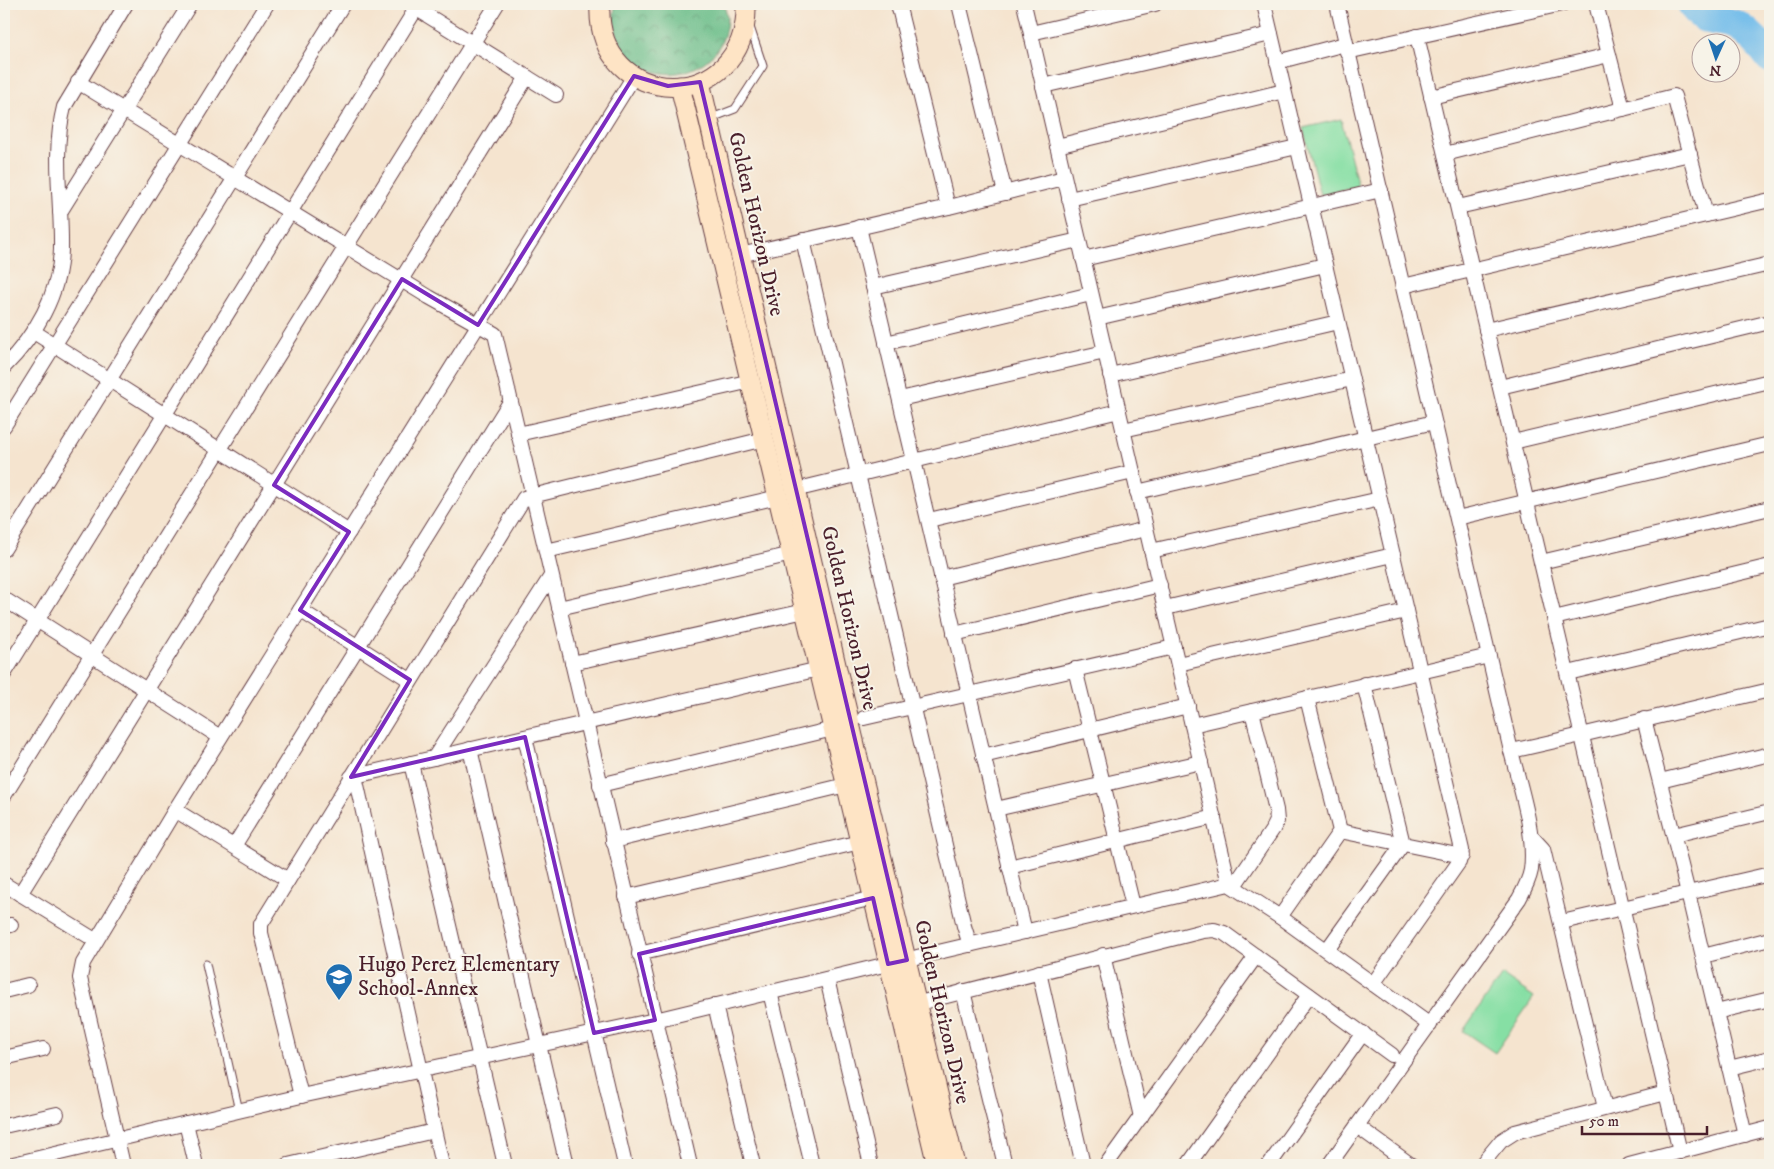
<svg xmlns="http://www.w3.org/2000/svg" width="1774" height="1169" font-family="'IM FELL DW Pica',serif">
  <defs>
    <pattern id="forest-crowns" width="20" height="18" patternUnits="userSpaceOnUse" patternTransform="scale(1.25)"><rect width="20" height="18" fill="#6cbe8a"/><path d="M2 6a3 3 0 1 1 6 0M12 15a3 3 0 1 1 6 0" fill="none" stroke="#5b9a71"/></pattern>
  </defs>
  <rect width="100%" height="100%" fill="#f7f3e8"/>
  <filter id="ink" filterUnits="userSpaceOnUse"><feTurbulence type="fractalNoise" baseFrequency=".02" numOctaves="2"/><feDisplacementMap in="SourceGraphic" scale="10" xChannelSelector="R" yChannelSelector="G"/><feConvolveMatrix kernelMatrix="1 2 1 2 8 2 1 2 1" color-interpolation-filters="sRGB"/></filter>
  <filter id="wash" filterUnits="userSpaceOnUse"><feTurbulence type="fractalNoise" baseFrequency=".0096" numOctaves="4" result="noise"/><feDisplacementMap in="SourceGraphic" scale="20" xChannelSelector="R" yChannelSelector="G"/><feGaussianBlur stdDeviation="1.12" result="paint"/><feColorMatrix in="noise" values="0 0 0 0 0 0 0 0 0 0 0 0 0 0 0 0 0 1.4 0 .05"/><feComposite in="paint" operator="in"/></filter>
  <g filter="url(#wash)">
    <rect width="100%" height="100%" fill="#f5e4cf"/>
    <!-- forest -->
    <path fill="url(#forest-crowns)" stroke="#5b6e5a" d="M616,4H724C725,9 727,14 727,19C725,80 639,95 618,38C614,27 612,15 616,4Z"/>
    <!-- garden -->
    <g fill="#86dfa4" stroke="#687f68">
      <path d="M1341,119L1358,186L1320,195L1303,128Z"/>
      <path d="M1502,975L1534,997L1495,1053L1463,1031Z"/>
    </g>
    <g fill="none" stroke-linecap="round" stroke-linejoin="round">
      <!-- river -->
      <path stroke="#71bcea" stroke-width="30" d="M1692,4C1704,26 1718,17 1736,25C1747,30 1763,48 1770,58"/>
    </g>
  </g>
  <g filter="url(#ink)">
    <g fill="none" stroke-linecap="round" stroke-linejoin="round">
      <!-- lane casing -->
      <g stroke="#643d44" stroke-width="9">
        <g id="lane">
          <path d="M709,119L735,109L763,66L749,24"/>
          <path d="M206,964L239,1111"/>
        </g>
      </g>
      <!-- street casing -->
      <g stroke="#643d44" stroke-width="16">
        <g id="street">
          <path d="M409,4L556,95"/>
          <path d="M898,4L948,207"/>
          <path d="M959,4L1005,193"/>
          <path d="M1024,4L1229,884"/>
          <path d="M1264,4L1462,850L1459,862L1373,984"/>
          <path d="M1596,4L1623,109"/>
          <path d="M1031,33L1155,4"/>
          <path d="M1417,36L1680,1152"/>
          <path d="M1347,52L1562,4"/>
          <path d="M1277,62L1345,44"/>
          <path d="M78,82L429,297L495,334L690,1165"/>
          <path d="M1043,86L1271,34"/>
          <path d="M1431,97L1609,55"/>
          <path d="M1057,146L1284,91"/>
          <path d="M1445,154L1674,96L1706,215"/>
          <path d="M1069,199L1297,147"/>
          <path d="M1458,207L1690,154"/>
          <path d="M60,212L190,4"/>
          <path d="M859,227L1025,932"/>
          <path d="M803,240L964,926L970,945"/>
          <path d="M740,255L953,206L1064,178"/>
          <path d="M1083,259L1381,190"/>
          <path d="M1403,286L1770,200"/>
          <path d="M873,287L1079,240"/>
          <path d="M1097,318L1325,265"/>
          <path d="M1486,330L1770,264"/>
          <path d="M34,332L349,532"/>
          <path d="M886,343L1091,294"/>
          <path d="M4,367C35,336 60,294 61,249C62,201 52,154 64,107L126,4"/>
          <path d="M1110,375L1338,322"/>
          <path d="M1500,387L1770,322"/>
          <path d="M900,399L1105,352"/>
          <path d="M4,426L267,4"/>
          <path d="M1123,430L1352,379"/>
          <path d="M518,434L751,381"/>
          <path d="M1513,442L1770,381"/>
          <path d="M807,487L1119,411"/>
          <path d="M1137,492L1434,422"/>
          <path d="M1457,518L1770,444"/>
          <path d="M929,520L1133,472"/>
          <path d="M4,549L343,4"/>
          <path d="M546,551L778,497"/>
          <path d="M1151,551L1380,499"/>
          <path d="M1541,562L1770,508"/>
          <path d="M941,578L1146,529"/>
          <path d="M4,599L220,737"/>
          <path d="M559,608L792,554"/>
          <path d="M1165,608L1393,555"/>
          <path d="M300,610L410,680"/>
          <path d="M1554,618L1770,566"/>
          <path d="M954,634L1160,585"/>
          <path d="M572,663L805,611"/>
          <path d="M1178,664L1406,611"/>
          <path d="M1075,669L1133,906"/>
          <path d="M1568,673L1770,625"/>
          <path d="M4,674L419,4"/>
          <path d="M864,718L1174,647"/>
          <path d="M1644,719L1688,893L1745,1135"/>
          <path d="M1192,725L1489,656"/>
          <path d="M525,737L625,1165"/>
          <path d="M470,749L567,1165"/>
          <path d="M1511,751C1598,732 1684,710 1770,690"/>
          <path d="M983,756L1188,706"/>
          <path d="M434,758L551,576"/>
          <path d="M411,763L505,1165"/>
          <path d="M355,776L442,1165"/>
          <path d="M351,777L828,667"/>
          <path d="M1660,781L1770,754"/>
          <path d="M600,785L833,729"/>
          <path d="M4,796L497,4"/>
          <path d="M996,809L1201,762"/>
          <path d="M175,810L288,880"/>
          <path d="M1340,831L1462,856"/>
          <path d="M1674,835L1770,812"/>
          <path d="M1531,836L1543,849L1605,1108"/>
          <path d="M613,841L846,785"/>
          <path d="M234,846L510,402"/>
          <path d="M1009,867L1214,817"/>
          <path d="M4,884L95,940"/>
          <path d="M1234,886L1273,829L1277,821L1276,810L1252,711"/>
          <path d="M20,894L527,77"/>
          <path d="M626,897L860,842"/>
          <path d="M1280,917L1340,831L1307,698"/>
          <path d="M1562,922L1770,874"/>
          <path d="M4,926L11,925"/>
          <path d="M1327,950L1403,844L1364,684"/>
          <path d="M639,954L873,898"/>
          <path d="M1103,955L1141,1117"/>
          <path d="M1703,956L1770,939"/>
          <path d="M917,957L1229,884L1280,917L1430,1025"/>
          <path d="M1039,972L1083,1165"/>
          <path d="M827,979L871,1165"/>
          <path d="M4,991L28,985"/>
          <path d="M963,991L1005,1165"/>
          <path d="M770,992L812,1165"/>
          <path d="M715,1005L753,1165"/>
          <path d="M907,1006L1203,931L1214,930L1224,933L1392,1055"/>
          <path d="M1716,1012L1770,999"/>
          <path d="M4,1058L43,1049"/>
          <path d="M1729,1068L1770,1058"/>
          <path d="M301,1096L261,933V924L524,498L764,439"/>
          <path d="M186,1123L196,1165"/>
          <path d="M4,1126L57,1114"/>
          <path d="M1357,1126L1411,1165"/>
          <path d="M9,1165L301,1096L655,1020L896,962"/>
          <path d="M123,1165L80,978L83,963L175,810L634,76"/>
          <path d="M288,1165L434,1131"/>
          <path d="M1106,1165L1256,956"/>
          <path d="M1188,1165L1309,995"/>
          <path d="M1269,1165L1363,1033"/>
          <path d="M1329,1165L1519,899C1524,890 1529,881 1531,870C1536,834 1520,787 1511,751L1337,4"/>
          <path d="M1481,1165L1501,1141L1515,1132L1666,1093"/>
          <path d="M1629,1165L1770,1128"/>
        </g>
      </g>
      <!-- secondary casing -->
      <g stroke="#643d44" stroke-width="21">
        <g id="secondary">
          <path d="M600,4C594,112 749,116 746,4"/>
          <path d="M700,82L836,665L955,1165"/>
          <path d="M680,86L937,1165"/>
        </g>
      </g>
      <!-- lane -->
      <use href="#lane" stroke="#fff" stroke-width="7"/>
      <!-- street -->
      <use href="#street" stroke="#fff" stroke-width="14"/>
      <!-- secondary -->
      <use href="#secondary" stroke="#fee4c5" stroke-width="19"/>
    </g>
  </g>
  <!-- marked area -->
  <path fill="none" stroke="#7b2cbf" stroke-width="4" stroke-linejoin="round" d="M634,76L668,86L700,82L907,960L888,964L873,898L639,954L655,1020L594,1033L525,737L351,777L410,680L300,610L349,532L274,485L402,279L478,325Z"/>
  <!-- icons -->
  <defs>
    <g id="school-pin" transform="scale(1.4375)"><path d="M0 17L-7.5 6A9.5 9.5 0 1 1 7.5 6Z" fill="#1f6fb2" stroke="#f7f3e8"/><path d="M0-5L7-2L0 1L-7-2ZM-4 1L0 2.5L4 1V4Q0 6-4 4Z" fill="#fff"/></g>
  </defs>
  <g fill-rule="evenodd">
    <use href="#school-pin" x="339" y="977"/>
  </g>
  <g text-anchor="middle" dominant-baseline="central" stroke-width="4" stroke-linejoin="round" paint-order="stroke">
    <!-- street labels -->
    <g font-size="21" fill="#4a1f2b" stroke="#f7f3e8">
      <text transform="translate(756 224) rotate(77)">Golden Horizon Drive</text>
      <text transform="translate(849 618) rotate(77)">Golden Horizon Drive</text>
      <text transform="translate(942 1012) rotate(77)">Golden Horizon Drive</text>
    </g>
    <!-- poi labels -->
    <g font-size="21" fill="#4a1f2b" stroke="#f7f3e8" text-anchor="start">
      <text x="358" y="965">Hugo Perez Elementary<tspan x="358" dy="24">School-Annex</tspan></text>
    </g>
  </g>
  <!-- margin -->
  <rect width="1774" height="1169" fill="none" stroke="#f7f3e8" stroke-width="20"/>
  <!-- north arrow -->
  <g transform="translate(1716 58) rotate(183)"><circle r="24" fill="#f7f3e8" stroke="#b29e9c"/>
  <path d="M0-4L9 19L0 12L-9 19Z" fill="#1f6fb2"/>
  <text y="-8" font-size="14" font-weight="bold" text-anchor="middle" fill="#4a1f2b">N</text>
  </g>
  <!-- scale -->
  <path d="M1582 1126v8h125v-8" fill="none" stroke="#4a1f2b" stroke-width="2.5"/>
  <text x="1589" y="1126" font-size="15" fill="#4a1f2b" stroke="#f7f3e8" stroke-width="4" paint-order="stroke">50 m</text>
</svg>
